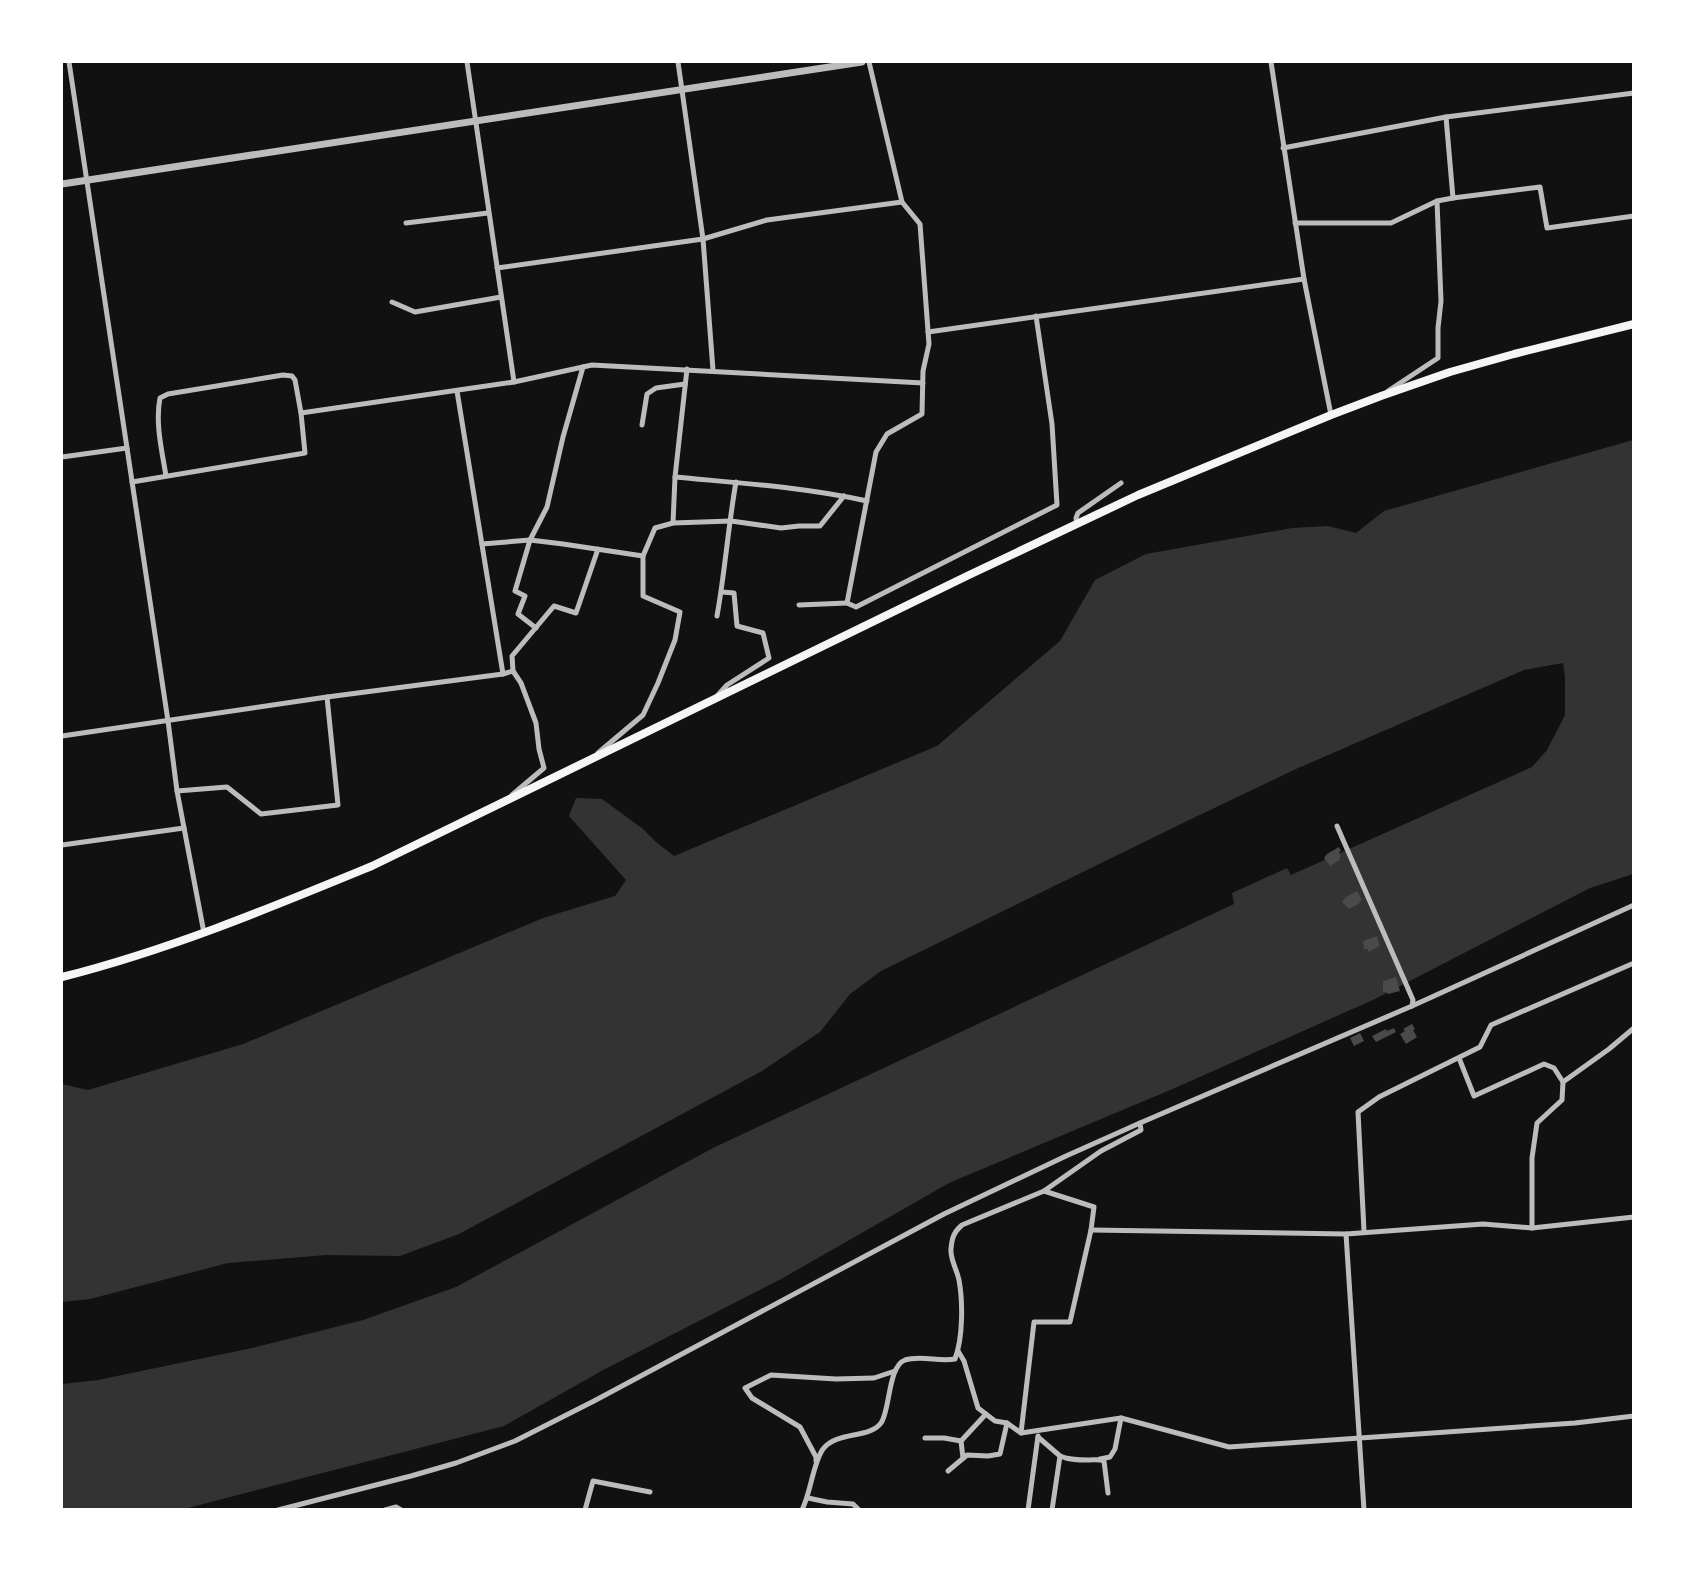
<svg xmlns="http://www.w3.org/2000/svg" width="1695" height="1571" font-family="'Playfair Display',serif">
  <rect width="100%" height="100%" fill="#111"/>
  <!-- water -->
  <path fill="#333" d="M1633,440V874L1590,888L1375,999L1175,1088L949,1183L783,1278L605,1369L504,1426L184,1509H62V1384L98,1380L252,1348L363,1320L456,1287L713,1148L1234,904L1232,893L1287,868L1291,875L1532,767L1547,750L1565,715V678L1563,663L1524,670L1296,769L1185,822L881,971L850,994L820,1032L762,1071L459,1234L400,1256L326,1255L228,1263L90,1299L62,1302V1084L88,1090L243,1044L543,918L615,896L626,880L569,816L576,798L602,799L643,829L656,842L674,856L937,746L1060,641L1095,580L1146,554L1292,528L1328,526L1356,533L1384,511Z"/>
  <!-- building -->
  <g fill="#4a4a4a">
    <path d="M1339,847L1341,851L1339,852L1341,857L1339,858L1340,860L1330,866L1324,858L1327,854Z"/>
    <path d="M1357,891L1362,900L1359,902L1360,903L1349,909L1342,902L1347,896Z"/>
    <path d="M1377,936L1380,946L1368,952V949H1364L1363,941Z"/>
    <path d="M1396,977L1400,991L1388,994L1386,992H1383V981Z"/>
    <path d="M1412,1024L1415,1029L1413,1030L1417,1037L1406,1044L1400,1034L1405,1031L1403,1029Z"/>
    <path d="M1394,1028L1396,1032L1376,1042L1372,1036L1386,1029L1387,1031Z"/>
    <path d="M1360,1033L1364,1041L1354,1046L1350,1038Z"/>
  </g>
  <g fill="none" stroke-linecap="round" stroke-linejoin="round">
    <!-- minor -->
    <g stroke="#bcbcbc" stroke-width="5">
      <path d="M69,62L168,721L177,791L204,933"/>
      <path d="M467,62L514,382"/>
      <path d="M678,62L703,239L713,370"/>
      <path d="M869,62L902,202L920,224L929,344L923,371L922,414L887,434L876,452L847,603L856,607L1057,505L1052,424L1036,316"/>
      <path d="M1271,62L1304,279L1331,415"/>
      <path d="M1446,117L1453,198"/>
      <path d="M1283,148L1446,117L1634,93"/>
      <path d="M406,223L488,213"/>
      <path d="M1295,223H1391L1437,201L1453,198L1540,187L1547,228L1634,216"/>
      <path d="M497,268L703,239L767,220L902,202"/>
      <path d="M392,302L415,312L501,297"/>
      <path d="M928,332L1304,279"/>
      <path d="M457,391L503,674"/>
      <path d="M1388,391L1438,358V328L1441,301L1437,201"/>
      <path d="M301,413L514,382L592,365L923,383"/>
      <path d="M642,425L647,394L656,388L685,384"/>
      <path d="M62,457L127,448"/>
      <path d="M675,477C738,483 804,487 867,501"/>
      <path d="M132,482L305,453L301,413L295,380L292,376L283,375L168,394L160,398C155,423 162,451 166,476"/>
      <path d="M673,523L675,477L687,369"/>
      <path d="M1077,524L1076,518L1078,513L1121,483"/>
      <path d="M482,544L530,540L563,544L643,556"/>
      <path d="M799,605L847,603"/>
      <path d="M717,616C725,572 728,527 736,482"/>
      <path d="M536,628L518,614L525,596L515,591L530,540L547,507L563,437L583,367"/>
      <path d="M718,695L727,685L769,658L763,633L737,626L734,593L722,592"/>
      <path d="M62,736L327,697L503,674L513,671"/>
      <path d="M598,753L643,715L658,683L675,640L680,612L643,596V556L655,528L673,523L731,521L781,528L799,526H820L844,496"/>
      <path d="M177,791L227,787L261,814L338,805L327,697"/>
      <path d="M512,795L544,768L539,749L536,723L521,683L513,671L512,656L554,606L576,613L598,549"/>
      <path d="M62,845L184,828"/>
      <path d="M1412,1006L1634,905"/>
      <path d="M1459,1058L1474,1096L1544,1064L1554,1068L1563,1082"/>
      <path d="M1532,1228V1158L1537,1123L1562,1100L1563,1082L1609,1049L1634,1028"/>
      <path d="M1091,1230L1346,1234L1483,1224L1532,1228L1634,1217"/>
      <path d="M1364,1231L1358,1112L1379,1097L1480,1047L1491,1025L1634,963"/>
      <path d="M1346,1234L1364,1510"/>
      <path d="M958,1351L964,1361L978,1408L995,1421L1007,1423L1021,1433L1121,1418L1229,1447L1575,1423L1634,1416"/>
      <path d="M1021,1433L1034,1322H1070L1091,1230L1094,1207L1044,1191"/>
      <path d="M1038,1437L1060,1456L1052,1510"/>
      <path d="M925,1438H944L961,1441L986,1414"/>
      <path d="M961,1441L963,1458"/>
      <path d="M1060,1456C1069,1460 1079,1460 1089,1460C1095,1460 1098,1459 1104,1461L1108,1493"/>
      <path d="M1100,1459L1110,1457L1115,1449L1121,1418"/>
      <path d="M816,1461V1457L800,1427L752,1398L745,1388L771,1375L836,1379L874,1378L895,1371"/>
      <path d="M948,1471L967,1455L988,1456L1000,1454L1007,1423"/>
      <path d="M808,1498L827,1502L853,1504L859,1510"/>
      <path d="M278,1510L411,1476L456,1463L515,1441L594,1401L944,1214L1066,1156L1140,1123"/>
      <path d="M385,1510L396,1507L401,1510"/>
      <path d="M585,1510L593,1481L650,1492"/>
      <path d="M802,1510C811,1492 813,1463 823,1449C837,1431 869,1439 881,1423C890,1411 888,1366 905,1360C921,1355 939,1362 955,1359C963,1338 963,1302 959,1280C957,1270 950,1259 951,1249C952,1237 954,1232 962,1225L1044,1191L1101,1151L1141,1130L1140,1123L1412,1006L1413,1000L1337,826"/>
      <path d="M1028,1510L1038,1436"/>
    </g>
    <!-- tertiary -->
    <path stroke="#bcbcbc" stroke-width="7" d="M62,184L862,62"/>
    <!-- secondary -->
    <path stroke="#f5f5f5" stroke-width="8" d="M62,977C169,950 270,908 372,866L969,575L1138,495L1331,415L1381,396L1450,372L1514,354L1634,324"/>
  </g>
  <!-- border -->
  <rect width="1695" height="1571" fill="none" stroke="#ffffff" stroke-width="126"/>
</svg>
